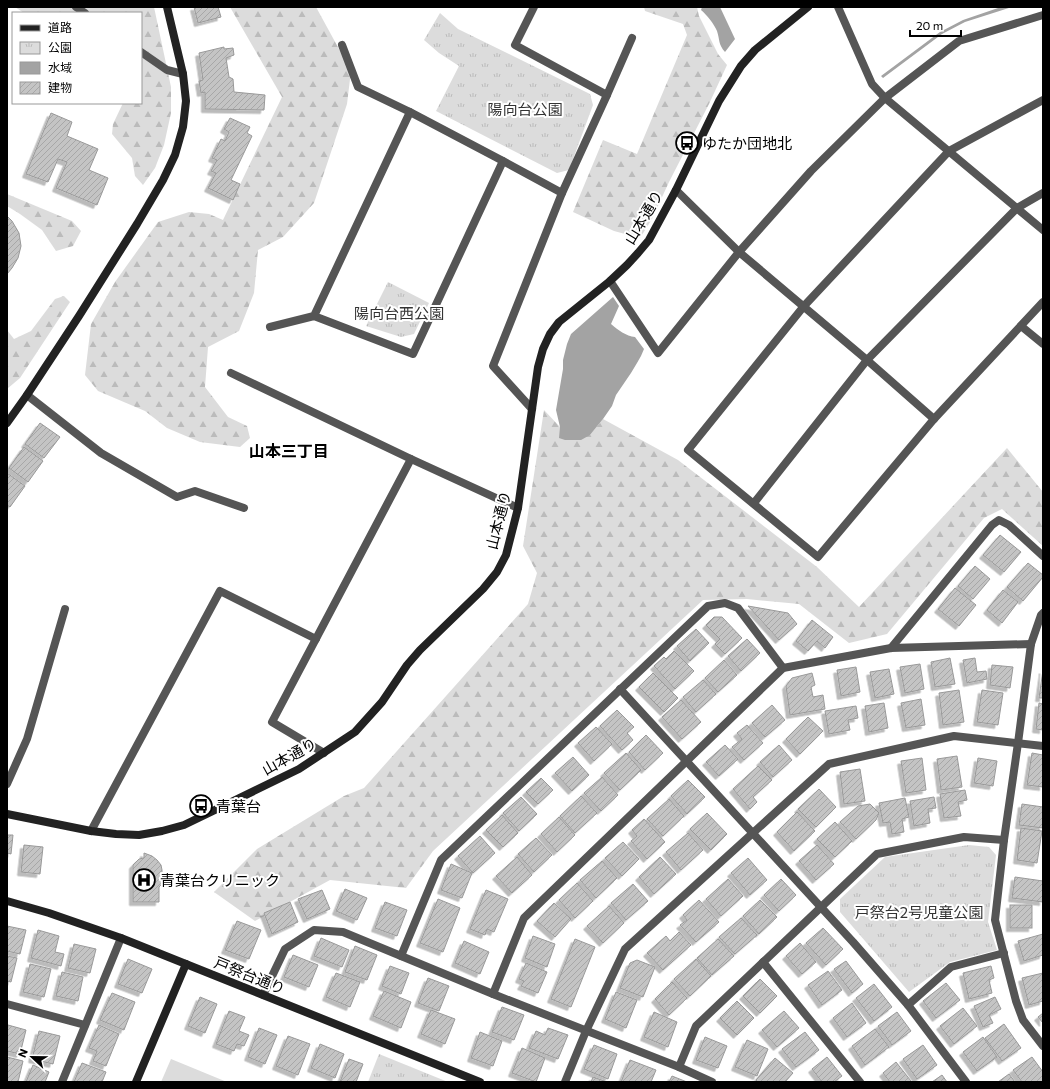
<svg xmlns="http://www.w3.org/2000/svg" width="1050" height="1089" font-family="Commissioner,'Noto Sans JP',sans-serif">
  <defs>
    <pattern id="forest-firs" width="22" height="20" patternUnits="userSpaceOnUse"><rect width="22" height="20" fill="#dcdcdc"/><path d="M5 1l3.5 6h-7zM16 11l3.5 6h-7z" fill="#bbb"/></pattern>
    <pattern id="park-tufts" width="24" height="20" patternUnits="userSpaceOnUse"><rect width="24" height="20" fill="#dcdcdc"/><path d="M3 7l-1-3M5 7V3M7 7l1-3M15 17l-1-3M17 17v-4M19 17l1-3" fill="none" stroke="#bbb"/></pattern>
    <pattern id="building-hatch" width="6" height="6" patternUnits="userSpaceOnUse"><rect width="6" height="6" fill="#c4c4c4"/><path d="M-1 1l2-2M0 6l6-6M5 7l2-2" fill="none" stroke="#a7a7a7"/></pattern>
    <filter id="shadow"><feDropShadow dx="-3.5" dy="3.5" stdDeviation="0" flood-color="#0004"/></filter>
  </defs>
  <rect width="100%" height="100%" fill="#fff"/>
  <!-- grass -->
  <path fill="#dcdcdc" d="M171,1059L227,1082H161Z"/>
  <!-- forest -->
  <g fill="url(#forest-firs)">
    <path d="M15,7H154L171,87V113L164,145L155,168L143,185L135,176L132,158L112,134L113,124L123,103H141V13H24Z"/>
    <path d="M230,7H316L351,71L347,104L314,203L283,237L258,250L254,293L239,331L208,347L205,387L228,417L247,426L250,438L240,447L200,442L167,428L145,411L98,391L85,375L91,324L115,282L158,222L189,212L209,214L223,220L282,97Z"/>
    <path d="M644,7H697L699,16L718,54L727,65L709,104L669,182L652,219L640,238L614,231L573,212L603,140L637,154L687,35L683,24L645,11Z"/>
    <path d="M7,194L72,221L81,231L73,246L56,251L42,230L20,214L7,206Z"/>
    <path d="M64,296L70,302L20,378L7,389V330L14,339L31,331L55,299Z"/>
    <path d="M544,410L560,427L590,435L603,419L678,460L817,567L859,607L1007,448L1043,492V546L1002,509L984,518L887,634L849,643L799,604L747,599L703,600L433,851L406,888L330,880L255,921L214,892L257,849L344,796L364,788L528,604L537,573L523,546Z"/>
  </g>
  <!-- park -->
  <g fill="url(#park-tufts)">
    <path d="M440,13L458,29L590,94L593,105L569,170L557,173L436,111L459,66L439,53L424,40Z"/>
    <path d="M388,282L429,303L414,334L401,337L366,326Z"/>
    <path d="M969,845L989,847L996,855L988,922L997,950L950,962L909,992L840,912V899L885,857Z"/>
    <path d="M379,1054L448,1082H368Z"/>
  </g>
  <!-- water -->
  <g fill="#a3a3a3">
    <path d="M702,7H720L735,39L725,52C718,44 720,40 717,31C714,24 707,15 701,10Z"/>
    <path d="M1001,7H1012L965,22L942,34L883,78L881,76L940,32L963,20Z"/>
    <path d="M613,297L619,306L611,324C618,330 626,336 635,337L644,349L641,356L637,363L631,373L616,395L612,406L603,419L590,435L581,440H565L559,438L560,427L556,410L563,369V360L567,344L571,334Z"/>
  </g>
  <!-- building -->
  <g fill="url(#building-hatch)" stroke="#999" filter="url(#shadow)">
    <path d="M194,7H218L221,17L198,23Z"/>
    <path d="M224,47V49L233,48L234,55L226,58L229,77L233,79L234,92L265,95L264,110L205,109V92L201,93L199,81L203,80L199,53Z"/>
    <path d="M51,113L72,122L67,136L98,149L89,170L108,178L97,205L56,188L67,162L58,159L48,182L26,174Z"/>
    <path d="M230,118L250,127L247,133L252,136L231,180L240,184L233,200L208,188L216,173L211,171L217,160L212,158L221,139L225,141L229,132L224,129Z"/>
    <path d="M7,216L12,221L19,233L21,246L18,258L12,268L7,274Z"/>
    <path d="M40,423L60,437L44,458L25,444Z"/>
    <path d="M24,447L43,461L28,482L9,468Z"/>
    <path d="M7,473L25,486L10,507L7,505Z"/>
    <path d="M1000,535L1021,552L1004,572L983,555Z"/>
    <path d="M1028,563L1043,575V577L1023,601L1007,587Z"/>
    <path d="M975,566L990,579L973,599L958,586Z"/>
    <path d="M955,588L976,605L959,626L938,609Z"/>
    <path d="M1003,590L1018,602L1002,623L987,610Z"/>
    <path d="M748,606L788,613L797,624L779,640Z"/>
    <path d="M714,617H722L742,638L725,654L715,644L720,639L706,625Z"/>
    <path d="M812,620L833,637L825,648L817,641L808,651L796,641Z"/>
    <path d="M696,629L709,643L690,661L677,646Z"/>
    <path d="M747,639L760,653L741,671L728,656Z"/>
    <path d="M674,651L694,671L675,689L654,666L664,657L666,659Z"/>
    <path d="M950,658L955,684L935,687L931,662Z"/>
    <path d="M975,658L977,672L986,671L987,679L967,683L963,660Z"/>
    <path d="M724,660L737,675L718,692L705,678Z"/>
    <path d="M920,664L924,689L905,693L900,667Z"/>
    <path d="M992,665L1013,667L1010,688L990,685Z"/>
    <path d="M856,667L860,692L841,696L837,670Z"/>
    <path d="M889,669L894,694L875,698L870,672Z"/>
    <path d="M1043,670V698H1039Z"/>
    <path d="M653,673L678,698L664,712L639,687Z"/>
    <path d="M812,673L815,685L811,687L813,697L823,695L825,709L790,715L786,686L792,678Z"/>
    <path d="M703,680L716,694L696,712L683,697Z"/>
    <path d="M959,690L964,722L943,725L939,693Z"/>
    <path d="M982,690L1003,693L998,725L977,722Z"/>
    <path d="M921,699L925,725L906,728L901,703Z"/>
    <path d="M681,700L701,722L682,739L662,717Z"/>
    <path d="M884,703L888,728L869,732L865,706Z"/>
    <path d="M1039,703L1043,704V730L1036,729Z"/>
    <path d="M772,705L785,720L765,737L752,723Z"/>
    <path d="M856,706L858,718L848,720L850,730L829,734L825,711Z"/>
    <path d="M617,710L634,727L627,733L633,740L622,750L600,726Z"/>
    <path d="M808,717L823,731L800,754L786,739Z"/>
    <path d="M747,725L763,743L744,760L732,747L742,739L737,733Z"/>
    <path d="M596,727L612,744L594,761L578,743Z"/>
    <path d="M646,735L663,753L645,770L629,752Z"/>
    <path d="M725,745L738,759L719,776L706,762Z"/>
    <path d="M779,745L792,760L773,777L760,762Z"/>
    <path d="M626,753L641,770L620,790L604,773Z"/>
    <path d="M1032,753L1043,755V787L1027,785Z"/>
    <path d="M957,756L962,787L941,790L937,759Z"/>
    <path d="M573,757L589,775L572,791L555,773Z"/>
    <path d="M922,758L926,790L906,793L901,761Z"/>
    <path d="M978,758L997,761L993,786L974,783Z"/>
    <path d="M758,766L772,780L753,797L757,802L750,809L733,789Z"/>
    <path d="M860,769L865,801L844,804L840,772Z"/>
    <path d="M602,777L618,795L601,811L584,793Z"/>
    <path d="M541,778L553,790L538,804L526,792Z"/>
    <path d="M688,780L705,797L687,814L671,796Z"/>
    <path d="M819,789L836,807L816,827L798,809Z"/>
    <path d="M965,790L967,800L958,802L961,816L944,818L940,794Z"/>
    <path d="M581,796L597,813L575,833L560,816Z"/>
    <path d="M521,797L537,814L519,831L503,813Z"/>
    <path d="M934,797L936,808L928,809L930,823L914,826L910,801Z"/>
    <path d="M905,798L909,817L902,819L904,832L892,834L890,822L883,823L879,803Z"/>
    <path d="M669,799L684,816L663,836L647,819Z"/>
    <path d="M870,804L879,813L876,820L856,839L840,822L858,806Z"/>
    <path d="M1022,804L1043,807V828L1019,825Z"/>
    <path d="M797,812L815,831L794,851L777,832Z"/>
    <path d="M707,813L727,834L711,850L690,829Z"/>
    <path d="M502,815L518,833L503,847L486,830Z"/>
    <path d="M559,817L575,835L557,852L541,834Z"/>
    <path d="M644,819L665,842L647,859L631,841L637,836L632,830Z"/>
    <path d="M835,822L852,841L835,857L817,839Z"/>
    <path d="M1021,828L1042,831L1037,863L1017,860Z"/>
    <path d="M688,833L703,850L681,870L666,852Z"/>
    <path d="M7,835H13L11,854L7,853Z"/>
    <path d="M480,836L495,853L473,873L458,856Z"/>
    <path d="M536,838L552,855L534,872L518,854Z"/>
    <path d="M623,842L639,859L622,876L605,858Z"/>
    <path d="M24,845L43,847L40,874L21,872Z"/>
    <path d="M817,845L834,864L816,880L799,861Z"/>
    <path d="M144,853L152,856L157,860L161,865L162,870V884L159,887V902H133V865L139,859L144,858Z"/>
    <path d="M517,857L532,875L512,893L496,876Z"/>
    <path d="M660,857L676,874L654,894L639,877Z"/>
    <path d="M748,858L767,880L750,895L731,873Z"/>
    <path d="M602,861L617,878L596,898L580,880Z"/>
    <path d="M451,864L472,873L462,898L441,890Z"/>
    <path d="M1015,877L1043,881V902L1012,898Z"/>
    <path d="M728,879L743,896L721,916L706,899Z"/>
    <path d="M781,879L796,895L779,911L764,895Z"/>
    <path d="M577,883L593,901L575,918L559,900Z"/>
    <path d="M633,884L648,901L626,920L611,903Z"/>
    <path d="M345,889L367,898L357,920L336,911Z"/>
    <path d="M322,890L330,909L307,919L298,899Z"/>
    <path d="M486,890L508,899L494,932L487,929L485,935L470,929Z"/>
    <path d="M438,899L460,908L443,952L420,943Z"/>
    <path d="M699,900L719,922L696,942L680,925L687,920L683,915Z"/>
    <path d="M760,900L777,917L759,934L743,916Z"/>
    <path d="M290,902L298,922L272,934L264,913Z"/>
    <path d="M385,902L407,910L397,936L375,928Z"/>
    <path d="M554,903L571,919L555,937L537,921Z"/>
    <rect x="1010" y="905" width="22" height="23"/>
    <path d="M609,906L624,923L603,943L587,926Z"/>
    <path d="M741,918L757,935L735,954L719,937Z"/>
    <path d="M237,921L261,930L249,959L225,950Z"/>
    <path d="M7,926L26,930L20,954L7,951Z"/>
    <path d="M823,928L843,949L826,965L806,943Z"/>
    <path d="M38,930L59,936L55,952L64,954L61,966L31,958Z"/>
    <path d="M679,932L691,945L663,970L647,953L666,936L670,941Z"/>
    <path d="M1043,934V955L1024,961L1018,941Z"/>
    <path d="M533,936L555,944L547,967L525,958Z"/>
    <path d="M321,938L349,950L342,967L314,956Z"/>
    <path d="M575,939L595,947L571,1007L551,999Z"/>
    <path d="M718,939L734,956L712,975L697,958Z"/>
    <path d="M464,941L489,952L480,974L455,963Z"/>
    <path d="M800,943L816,962L802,974L786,956Z"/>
    <path d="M74,944L96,949L90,973L68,968Z"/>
    <path d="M355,946L377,955L367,980L345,972Z"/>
    <path d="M293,955L318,965L309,987L284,977Z"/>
    <path d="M7,956L17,958L11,982L7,981Z"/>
    <path d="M128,959L152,969L142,993L118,984Z"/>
    <path d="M696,959L711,976L690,996L674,979Z"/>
    <path d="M637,960L655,967L643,997L620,988L630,963Z"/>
    <path d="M846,961L863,984L852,993L834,969Z"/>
    <path d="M526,963L547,972L538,993L521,986L524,981L519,979Z"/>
    <path d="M30,964L51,969L44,997L23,992Z"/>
    <path d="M390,966L409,973L401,994L382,986Z"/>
    <path d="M991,966L994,978L989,980L992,993L969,999L963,973Z"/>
    <path d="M828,971L842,990L822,1005L808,985Z"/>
    <path d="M62,972L83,977L78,1001L56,996Z"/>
    <path d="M336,973L360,982L350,1007L326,997Z"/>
    <path d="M1043,973V1001L1029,1005L1022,978Z"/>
    <path d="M428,978L449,986L439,1011L418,1003Z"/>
    <path d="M760,979L777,996L760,1013L743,996Z"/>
    <path d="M672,982L687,998L669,1015L655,999Z"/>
    <path d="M946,983L960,1000L936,1018L923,1001Z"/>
    <path d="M874,984L892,1007L874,1021L856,998Z"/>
    <path d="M384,991L411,1002L401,1028L373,1016Z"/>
    <path d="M616,992L637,1000L626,1028L605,1019Z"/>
    <path d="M112,993L135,1002L124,1030L100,1020Z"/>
    <path d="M200,997L217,1004L205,1033L188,1026Z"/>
    <path d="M995,997L1001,1009L989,1015L993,1023L983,1027L974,1006Z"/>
    <path d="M737,1001L754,1018L737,1035L720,1018Z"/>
    <path d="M852,1003L866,1023L847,1037L833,1018Z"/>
    <path d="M502,1007L524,1015L514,1040L492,1032Z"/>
    <path d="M963,1008L977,1026L954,1044L940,1026Z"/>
    <path d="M431,1010L455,1019L445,1044L421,1034Z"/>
    <path d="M229,1011L245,1017L239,1031L249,1035L244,1046L237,1044L234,1051L216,1044Z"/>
    <path d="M784,1011L799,1028L777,1047L762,1030Z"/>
    <path d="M654,1012L677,1022L668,1047L644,1037Z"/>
    <path d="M897,1012L911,1031L892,1045L878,1026Z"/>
    <path d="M1043,1013V1023L1038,1017Z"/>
    <path d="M1004,1024L1021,1048L1002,1061L985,1038Z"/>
    <path d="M8,1025L26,1030L20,1054L7,1051V1032Z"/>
    <path d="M99,1025L119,1034L106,1066L93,1061L97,1051L89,1048Z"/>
    <path d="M259,1028L277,1035L265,1064L248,1057Z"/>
    <path d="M548,1028L568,1035L558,1059L529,1048L536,1031L545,1035Z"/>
    <path d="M875,1029L889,1047L865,1065L852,1046Z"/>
    <path d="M39,1031L60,1036L53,1064L32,1059Z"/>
    <path d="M480,1032L502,1041L493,1066L471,1058Z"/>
    <path d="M805,1032L819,1050L796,1067L782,1049Z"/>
    <path d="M288,1036L310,1044L298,1075L276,1066Z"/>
    <path d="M705,1037L727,1046L718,1068L696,1060Z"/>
    <path d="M983,1037L997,1057L977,1071L963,1052Z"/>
    <path d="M747,1040L768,1049L757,1076L735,1067Z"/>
    <path d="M320,1044L344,1054L335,1078L311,1068Z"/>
    <path d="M594,1045L617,1054L608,1079L584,1069Z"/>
    <path d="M923,1045L937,1065L917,1079L903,1059Z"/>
    <path d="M522,1048L545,1058L536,1082L512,1073Z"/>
    <path d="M7,1057L23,1061L18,1082H7Z"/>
    <path d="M827,1057L842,1076L834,1082H822L812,1069Z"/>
    <path d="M1032,1057L1043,1072V1082H1022L1013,1070Z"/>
    <path d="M775,1058L793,1073L785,1082H758L756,1080Z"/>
    <path d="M349,1059L363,1064L356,1082H340Z"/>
    <path d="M630,1060L656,1070L651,1082H621Z"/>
    <path d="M896,1062L911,1081L910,1082H890L883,1073Z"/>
    <path d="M82,1063L106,1072L102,1082H74Z"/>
    <path d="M33,1065L49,1072L45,1082H26Z"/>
    <path d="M1009,1074L1015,1082H998Z"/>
    <path d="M942,1075L947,1082H932Z"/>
    <path d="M672,1076L687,1082H669Z"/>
    <path d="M593,1077L607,1082H591Z"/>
  </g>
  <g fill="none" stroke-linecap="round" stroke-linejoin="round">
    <!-- street -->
    <g stroke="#555" stroke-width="8">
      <path d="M76,7L85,13"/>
      <path d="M838,7L872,84L885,98L1043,230"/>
      <path d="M342,45L358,87L410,112"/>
      <path d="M141,52L167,70L183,74"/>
      <path d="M607,95L632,38"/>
      <path d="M1043,100L949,151L804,306L688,450L818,557L934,419L1043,302"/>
      <path d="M503,161L562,193"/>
      <path d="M676,190L739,252L867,360L934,419"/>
      <path d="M610,281L658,353L739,252L811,171L885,98L959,41L1043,15"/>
      <path d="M1021,326L1043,344"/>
      <path d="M270,327L314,316L413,354L503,161L410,112L314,316"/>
      <path d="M231,373L411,459L518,508"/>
      <path d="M27,395L101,453L177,497L195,491L244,508"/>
      <path d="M532,409L493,366L562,193L607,95L515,45L534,7"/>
      <path d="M754,503L867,360L1017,208L1043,193"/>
      <path d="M1043,613L1041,615L1031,644L1018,743L1004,840L995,920L1016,1001L1023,1020L1043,1046"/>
      <path d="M891,648L992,525L999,520L1009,525L1043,556"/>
      <path d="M620,689L853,942L908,1005L966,1082"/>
      <path d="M324,753L272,722L411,459"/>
      <path d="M7,784L27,739L65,609"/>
      <path d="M91,831L220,591L316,639"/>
      <path d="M401,956L441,860L708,606L725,603L738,608L783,668"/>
      <path d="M763,962L860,1082"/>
      <path d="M493,994L524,918L783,668L891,648L1031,644"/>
      <path d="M263,995L285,949L314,930L343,932L493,994L679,1067L712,1082"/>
      <path d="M7,1004L85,1025"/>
      <path d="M908,1005L951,967L1004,953"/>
      <path d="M679,1067L696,1026L877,854L964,837L1004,840"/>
      <path d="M62,1082L121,938"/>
      <path d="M565,1082L586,1031L625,949L829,764L954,736L1043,746"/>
    </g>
    <!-- secondary -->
    <g stroke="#222" stroke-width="8">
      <path d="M7,423L27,395L79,316L137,224L163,180L175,155L183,127L186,101L183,74L167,7"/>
      <path d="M7,814L91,831L116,834L139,835L162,831L184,825L299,769L355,732L382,702L407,665L420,650L483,589L497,572L506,555L518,508L538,367L543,349L550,334L559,322L610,281L627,265L638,253L649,240L676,190L719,101L741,66L755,50L808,7"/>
      <path d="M7,901L49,913L121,938L480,1082"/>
      <path d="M136,1082L186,964"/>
    </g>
  </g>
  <!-- icons -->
  <defs>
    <g id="bus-ring" transform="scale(1.15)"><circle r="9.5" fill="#fff" stroke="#000" stroke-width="1.5"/><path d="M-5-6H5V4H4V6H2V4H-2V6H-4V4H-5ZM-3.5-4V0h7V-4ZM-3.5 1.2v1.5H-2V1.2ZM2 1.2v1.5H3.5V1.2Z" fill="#000"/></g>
    <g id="hospital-ring" transform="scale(1.15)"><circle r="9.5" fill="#fff" stroke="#000" stroke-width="1.5"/><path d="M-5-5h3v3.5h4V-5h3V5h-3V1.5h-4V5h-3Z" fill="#000"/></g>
  </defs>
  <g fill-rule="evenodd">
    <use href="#bus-ring" x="687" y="143"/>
    <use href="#bus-ring" x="201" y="806"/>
    <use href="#hospital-ring" x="144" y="880"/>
  </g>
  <g text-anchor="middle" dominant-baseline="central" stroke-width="4" stroke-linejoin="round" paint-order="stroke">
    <!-- park labels -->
    <g font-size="15" fill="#333" stroke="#fff">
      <text x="525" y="109">陽向台公園</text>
      <text x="399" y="313">陽向台西公園</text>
      <text x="919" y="912">戸祭台2号児童公園</text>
    </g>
    <!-- poi labels -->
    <g font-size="15" fill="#000" stroke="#fff" text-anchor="start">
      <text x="702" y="143">ゆたか団地北</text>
      <text x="216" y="806">青葉台</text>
      <text x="160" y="880">青葉台クリニック</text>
    </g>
    <!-- street labels -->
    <g font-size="15" fill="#000" stroke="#fff">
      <text transform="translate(643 217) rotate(-59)">山本通り</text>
      <text transform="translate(498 520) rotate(-76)">山本通り</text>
      <text transform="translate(289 756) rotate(-29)">山本通り</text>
      <text transform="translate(250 975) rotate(22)">戸祭台通り</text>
    </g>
    <!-- neighbourhood labels -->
    <g font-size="16" font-weight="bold" fill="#000" stroke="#fff">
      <text x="289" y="450">山本三丁目</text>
    </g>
  </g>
  <!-- border -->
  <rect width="1050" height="1089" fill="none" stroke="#000000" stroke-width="16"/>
  <!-- legend -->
  <rect x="12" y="12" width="130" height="92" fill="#ffffff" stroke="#999999"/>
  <rect x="20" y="25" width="20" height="6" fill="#222222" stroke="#999999"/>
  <text x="48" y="32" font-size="12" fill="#000000">道路</text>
  <rect x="20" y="42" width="20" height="12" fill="url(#park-tufts)" stroke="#999999"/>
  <text x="48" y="52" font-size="12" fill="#000000">公園</text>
  <rect x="20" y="62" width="20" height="12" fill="#a3a3a3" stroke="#999999"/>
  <text x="48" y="72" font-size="12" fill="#000000">水域</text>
  <rect x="20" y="82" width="20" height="12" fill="url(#building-hatch)" stroke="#999999"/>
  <text x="48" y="92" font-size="12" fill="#000000">建物</text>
  <!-- north arrow -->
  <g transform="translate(32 1057) rotate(292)" stroke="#ffffff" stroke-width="3" paint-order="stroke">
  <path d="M0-3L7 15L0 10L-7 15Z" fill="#000000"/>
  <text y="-6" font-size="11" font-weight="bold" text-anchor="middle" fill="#000000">N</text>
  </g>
  <!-- scale -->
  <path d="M910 30v6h51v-6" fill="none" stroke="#000000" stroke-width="2"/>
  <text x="916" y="30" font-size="12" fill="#000000" stroke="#ffffff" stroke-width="3" paint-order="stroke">20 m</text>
</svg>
